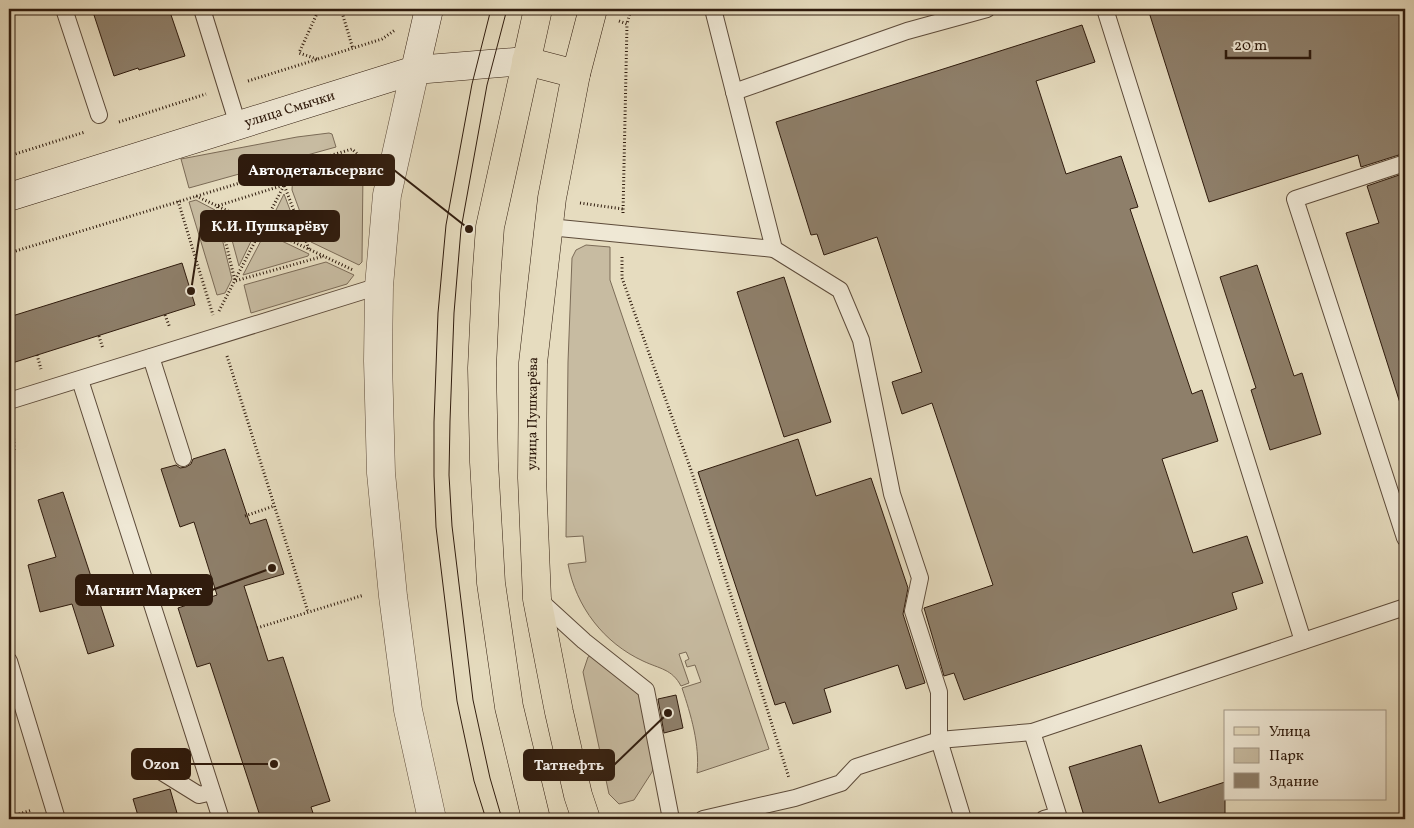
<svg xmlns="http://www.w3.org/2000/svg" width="1414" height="828" font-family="Vollkorn,serif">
  <rect width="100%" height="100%" fill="#e6dcbf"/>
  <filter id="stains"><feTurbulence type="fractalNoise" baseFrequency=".004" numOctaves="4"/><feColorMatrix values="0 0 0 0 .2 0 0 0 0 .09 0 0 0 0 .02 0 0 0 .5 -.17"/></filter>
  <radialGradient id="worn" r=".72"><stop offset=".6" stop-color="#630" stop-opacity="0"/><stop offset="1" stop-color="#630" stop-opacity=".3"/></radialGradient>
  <!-- green -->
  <g fill="#c7bba1" stroke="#7b6b57">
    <path d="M329,133L332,134L336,147L189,188L181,159L297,137Z"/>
    <path d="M351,156C358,157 362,164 363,171L362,262L359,265L311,242L292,190C292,181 296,173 302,169Z"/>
    <path d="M284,194L301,239L269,224Z"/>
    <path d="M196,200L215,210L232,279L225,293L217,295L189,202Z"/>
    <path d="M225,214L257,229L239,266Z"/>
    <path d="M265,233L309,254L308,256L243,275Z"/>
    <path d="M586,245L610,247V280L769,749L697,773C700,745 691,715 682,688L701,682L695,665L687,667L685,661L689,659L686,652L679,654L689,683L681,686C672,669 660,669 643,661C604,643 576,607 568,564L586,562L583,536L566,537L568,362L572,258L576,250Z"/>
    <path d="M326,262L354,275L347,284L251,313L244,285Z"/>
    <path d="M590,656L595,658L640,696L654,766L652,772L634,800L619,804L609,794L583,672L588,657Z"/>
  </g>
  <!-- building -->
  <g fill="#8e7f6a" stroke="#2f1b0d">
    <path d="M92,9H169L185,56L139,70L138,68L114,76Z"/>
    <path d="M1148,9H1405V153L1361,167L1358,155L1209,202Z"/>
    <path d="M1082,25L1095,62L1036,81L1066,174L1121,156L1138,207L1130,209L1192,394L1202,390L1218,441L1162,459L1193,553L1247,536L1263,583L1232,593L1237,609L964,700L954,673L944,676L924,608L993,585L932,403L902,414L892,382L922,372L877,237L824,255L817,234L811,235L776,122Z"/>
    <path d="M1405,173V402L1400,403L1346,233L1379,223L1367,186Z"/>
    <path d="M182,263L195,305L9,364V317Z"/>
    <path d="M1257,265L1294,376L1302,373L1321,434L1270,450L1251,390L1256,388L1220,277Z"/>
    <path d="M784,277L831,422L784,437L737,292Z"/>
    <path d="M798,439L816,496L871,478L908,588L903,614L925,683L906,689L898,665L824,689L831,712L793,724L785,702L775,705L698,472Z"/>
    <path d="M225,449L250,524L266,519L284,574L244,586L268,661L283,657L330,801L311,807L315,819H261L210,663L197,667L178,608L217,595L194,522L180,527L161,469L176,465L180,468L186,467L191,464L193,459Z"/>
    <path d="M63,492L114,646L88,654L72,604L40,612L28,565L56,557L38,500Z"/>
    <path d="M676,695L683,728L664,733L658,699Z"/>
    <path d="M1141,745L1159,803L1225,782V819H1085L1069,767Z"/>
    <path d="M170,789L177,813L155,819H139L133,799Z"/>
  </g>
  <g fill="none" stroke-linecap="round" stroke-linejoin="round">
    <!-- lane casing -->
    <g stroke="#5d4b3a" stroke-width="18">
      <g id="lane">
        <path d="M64,9L99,115"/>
        <path d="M202,9L238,125"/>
        <path d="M713,9L774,249L840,290L861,340L892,494L920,578L913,611L939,692V740L963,819"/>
        <path d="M1105,9L1303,641"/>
        <path d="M734,92L907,31L987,9"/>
        <path d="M1405,163L1295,199L1405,538"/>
        <path d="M549,227L774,249"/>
        <path d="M151,357L183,458"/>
        <path d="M80,380L221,819"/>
        <path d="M9,401L379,286"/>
        <path d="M538,599L584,641L646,690L671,819"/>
        <path d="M9,661L57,819"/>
        <path d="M1032,732L1058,815L1044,819"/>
        <path d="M149,764L199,795L212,792"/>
        <path d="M703,819L795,798L841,783L856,767L939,740L1032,732L1405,607"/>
      </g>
    </g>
    <!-- street casing -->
    <g stroke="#5d4b3a" stroke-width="29">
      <path id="street" d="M415,70L387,195L379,286L378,361L381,473L393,596L408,710L432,819"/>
    </g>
    <!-- secondary casing -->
    <g stroke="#2f1b0d" stroke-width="29">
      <g id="secondary">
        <path d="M415,70L429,9"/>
        <path id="s1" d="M9,197L415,70L526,61"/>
      </g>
    </g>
    <!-- primary casing -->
    <g stroke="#2f1b0d" stroke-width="29">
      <g id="primary">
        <path d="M526,61L576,74"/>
        <path d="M536,819L509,707L491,583L484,462L482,368L486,282L490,227L538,9"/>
        <path id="s2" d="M586,819L578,795L559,712L537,599L532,478L533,363L552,198L576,74L593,9"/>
      </g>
    </g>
    <!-- path -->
    <g stroke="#2f1b0d" stroke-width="3" stroke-dasharray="1 2.5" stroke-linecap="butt">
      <path d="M341,9L353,49"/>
      <path d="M619,21L627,24L631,9"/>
      <path d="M317,59L299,53L319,9"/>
      <path d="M248,81L382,39L395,30"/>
      <path d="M119,122L206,94"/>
      <path d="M9,156L85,132"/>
      <path d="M196,196L353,270"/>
      <path d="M178,201L213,315"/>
      <path d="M580,203L623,209"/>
      <path d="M623,213L627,24"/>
      <path d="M309,249L284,185L217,206L235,281L324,256"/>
      <path d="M9,253L352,149L365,161"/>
      <path d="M622,257V278L691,470L789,778"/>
      <path d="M219,311L294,166"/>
      <path d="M165,315L170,328"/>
      <path d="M99,336L103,349"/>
      <path d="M37,355L41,369"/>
      <path d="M227,356L308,612"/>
      <path d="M9,463L14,451L13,421"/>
      <path d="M245,516L274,506"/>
      <path d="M257,628L364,595"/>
      <path d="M9,817L32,810"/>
    </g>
    <!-- lane -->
    <use href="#lane" stroke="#efe8d5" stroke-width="16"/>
    <!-- street -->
    <use href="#street" stroke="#efe8d5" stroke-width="28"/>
    <!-- secondary -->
    <use href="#secondary" stroke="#efe8d5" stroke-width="28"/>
    <!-- primary -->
    <use href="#primary" stroke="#e6dcbf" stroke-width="28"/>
    <!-- tram -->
    <g stroke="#2f1b0d" stroke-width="1">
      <path d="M486,819L474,781L457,701L436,527L434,476V422L438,313L446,225L472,84L491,9"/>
      <path d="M502,819L490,778L473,700L452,526L449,475L450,421L454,313L461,229L487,85L507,9"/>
    </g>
  </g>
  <g text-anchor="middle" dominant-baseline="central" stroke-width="5" stroke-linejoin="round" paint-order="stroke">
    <!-- street labels -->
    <g font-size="14" fill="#2f1b0d" stroke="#efe8d5">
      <text stroke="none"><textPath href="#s1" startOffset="294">улица Смычки</textPath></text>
      <text stroke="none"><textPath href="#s2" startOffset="411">улица Пушкарёва</textPath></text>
    </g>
  </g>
  <!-- callouts -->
  <path fill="none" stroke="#2f1b0d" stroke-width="2" d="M469 229L394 170M191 291L201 226M272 568L212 590M274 764L190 764M668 713L614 765"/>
  <g fill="#2f1b0d" stroke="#efe8d5" stroke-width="2">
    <circle cx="469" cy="229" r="5"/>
    <circle cx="191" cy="291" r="5"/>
    <circle cx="272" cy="568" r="5"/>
    <circle cx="274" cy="764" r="5"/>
    <circle cx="668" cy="713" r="5"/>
  </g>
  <g fill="#2f1b0d" stroke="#2f1b0d" stroke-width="2">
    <rect x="239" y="155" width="155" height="30" rx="5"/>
    <rect x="201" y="211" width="138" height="30" rx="5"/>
    <rect x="76" y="575" width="136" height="30" rx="5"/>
    <rect x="132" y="749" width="58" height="30" rx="5"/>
    <rect x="524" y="750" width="90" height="30" rx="5"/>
  </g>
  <g font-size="15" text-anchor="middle" font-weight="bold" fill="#fff">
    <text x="316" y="175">Автодетальсервис</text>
    <text x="270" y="231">К.И. Пушкарёву</text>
    <text x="144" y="595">Магнит Маркет</text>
    <text x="161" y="769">Ozon</text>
    <text x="569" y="770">Татнефть</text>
  </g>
  <!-- margin -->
  <rect width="1414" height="828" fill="none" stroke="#e6dcbf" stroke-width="30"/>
  <rect x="10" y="10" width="1394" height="808" fill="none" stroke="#2f1b0d" stroke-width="2.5"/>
  <rect x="15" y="15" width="1384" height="798" fill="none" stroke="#2f1b0d"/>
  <!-- legend -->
  <rect x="1224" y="710" width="162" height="90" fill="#efe8d5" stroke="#a29685"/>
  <rect x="1234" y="727" width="25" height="8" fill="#e6dcbf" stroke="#a29685"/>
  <text x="1269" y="736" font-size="15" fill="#2f1b0d">Улица</text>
  <rect x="1234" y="748" width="25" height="15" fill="#c7bba1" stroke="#a29685"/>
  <text x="1269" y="760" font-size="15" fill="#2f1b0d">Парк</text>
  <rect x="1234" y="773" width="25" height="15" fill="#8e7f6a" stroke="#a29685"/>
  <text x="1269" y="786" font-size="15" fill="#2f1b0d">Здание</text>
  <!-- scale -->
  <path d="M1226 50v8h84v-8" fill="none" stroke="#2f1b0d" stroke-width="2.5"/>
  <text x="1234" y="50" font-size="15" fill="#2f1b0d" stroke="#efe8d5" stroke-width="4" paint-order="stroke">20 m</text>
  <rect width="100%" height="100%" filter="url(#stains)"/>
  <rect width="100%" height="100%" fill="url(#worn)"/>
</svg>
